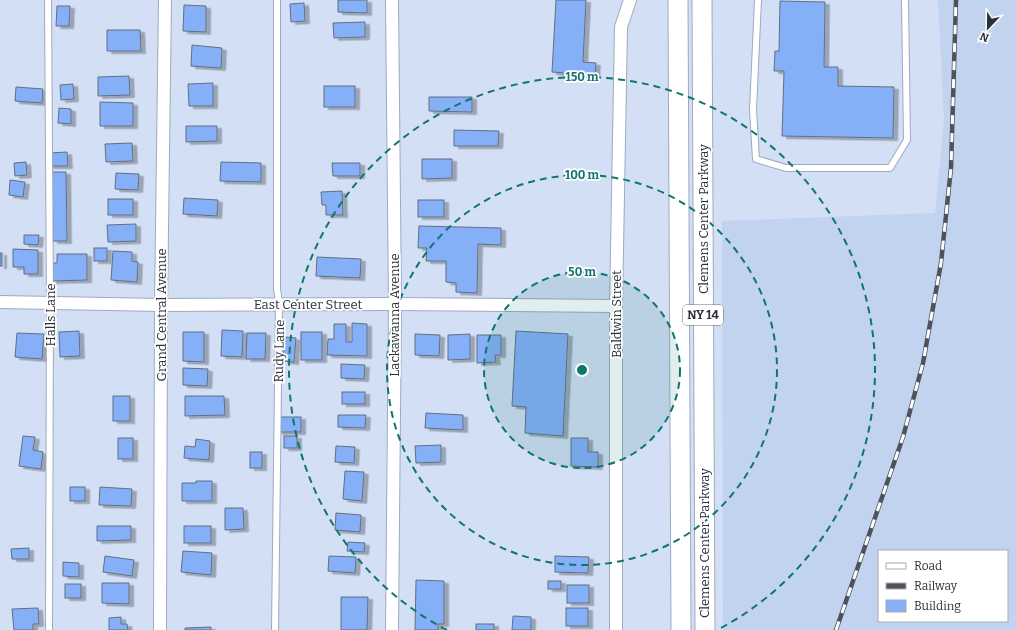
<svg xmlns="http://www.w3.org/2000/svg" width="1016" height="630" font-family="Bitter,serif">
  <defs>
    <filter id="shadow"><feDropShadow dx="4.5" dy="2.5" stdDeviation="0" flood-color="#0004"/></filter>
  </defs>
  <rect width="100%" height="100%" fill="#d2dff5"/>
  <!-- built -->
  <path fill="#c2d3ef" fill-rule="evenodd" d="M938,0H1016V630H723L722,221L935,213L944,121ZM879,551H1007V621H879Z"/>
  <!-- building -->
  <g fill="#85aff7" stroke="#626e82" filter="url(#shadow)">
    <path d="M338,0H367V13L338,12Z"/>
    <path d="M556,0H586L583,62L596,63L595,75L552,72Z"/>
    <path d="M780,1L825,2L824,67H838V86L894,87L893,138L782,136L784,71H774L775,51H779Z"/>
    <path d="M304,3L305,21L291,22L290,4Z"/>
    <path d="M184,5L206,6V32L183,31Z"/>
    <path d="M57,6H70L69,26H56Z"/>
    <path d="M365,22V37L334,38L333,23Z"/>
    <path d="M107,30H140L141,51H107Z"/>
    <path d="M192,45L222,48L221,68L191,66Z"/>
    <path d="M129,76L130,95L98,96V77Z"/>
    <path d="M213,83V106H189L188,84Z"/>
    <path d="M73,84L74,99L61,100L60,85Z"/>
    <rect x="324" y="86" width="31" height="21"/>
    <path d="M16,87L43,89L42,103L15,101Z"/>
    <path d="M429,97H472V112L429,111Z"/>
    <path d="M100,102L133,103V126H100Z"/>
    <path d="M59,108L71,109V124L58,123Z"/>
    <path d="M186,126H217V141L186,142Z"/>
    <path d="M454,130L499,131L498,146H454Z"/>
    <path d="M132,143L133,161L106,162L105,144Z"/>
    <path d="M67,152L68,166H49V153Z"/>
    <path d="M422,159H452V178L422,179Z"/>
    <path d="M26,162L27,175L15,176L14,163Z"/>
    <path d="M221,162L261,163V182L220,181Z"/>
    <path d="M332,163H360V176H333Z"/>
    <path d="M52,172H66L67,241H53Z"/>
    <path d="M116,173L139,174L138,190L115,189Z"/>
    <path d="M10,180L25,182L23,197L9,195Z"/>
    <path d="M342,191L343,215H326V205H322L321,192Z"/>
    <path d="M184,198L218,200L217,216L183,214Z"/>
    <rect x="108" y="199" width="25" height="16"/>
    <rect x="418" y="200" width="26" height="17"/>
    <path d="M136,224V241L108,242L107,225Z"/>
    <path d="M419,226L501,228V245L478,244L477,293L456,292V283L446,282V261H426L427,248H418Z"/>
    <path d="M24,235H39L38,245L24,244Z"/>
    <rect x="94" y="248" width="13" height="13"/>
    <path d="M13,249L38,250V274H24V267H13Z"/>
    <path d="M113,251L132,252V261L138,262L137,282L111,280Z"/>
    <rect x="0" y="253" width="2" height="13"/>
    <path d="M57,254H87V280L52,281V263H57Z"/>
    <path d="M317,257L361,259L360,278L316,276Z"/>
    <path d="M352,323L367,324V356L327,355L328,339H334V324H346V342H352Z"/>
    <path d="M222,330L243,331L242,357L221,356Z"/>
    <path d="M79,331L80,356L60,357L59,332Z"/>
    <path d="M516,331L568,334L563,436L525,433L526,407L512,406Z"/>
    <path d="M183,332H204V362L183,361Z"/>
    <rect x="301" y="332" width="21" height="28"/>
    <path d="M17,333L44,334L42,359L15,357Z"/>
    <path d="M247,333H266L265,359H246Z"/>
    <path d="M415,334L440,335L439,356L415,355Z"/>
    <path d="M470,334V359L448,360V335Z"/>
    <path d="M477,335H501V355H495L496,362L477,363Z"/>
    <path d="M285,337L296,338L294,362L283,361Z"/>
    <path d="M341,364L365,365L364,379L341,378Z"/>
    <path d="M183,368L208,369L207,386L183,385Z"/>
    <rect x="342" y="392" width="23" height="12"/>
    <rect x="113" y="396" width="17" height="25"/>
    <path d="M185,396H224L225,415L185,416Z"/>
    <path d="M426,413L463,415V430L425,428Z"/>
    <path d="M338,415H366L365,428L338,427Z"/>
    <rect x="278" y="417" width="23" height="15"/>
    <path d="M23,436L35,437L33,450L43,452L41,469L19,466Z"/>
    <rect x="284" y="436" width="13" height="12"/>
    <rect x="118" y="438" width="15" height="21"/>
    <path d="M571,438H588V452H598V467L571,466Z"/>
    <path d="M196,439L210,441L209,460L184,458L185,446L195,447Z"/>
    <path d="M441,445V462L416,463L415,446Z"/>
    <path d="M336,446L355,447L354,463L335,462Z"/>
    <rect x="250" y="452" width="12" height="16"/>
    <path d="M345,471L364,472L362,501L343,499Z"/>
    <path d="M196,481H212V501H182V483H196Z"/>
    <rect x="70" y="487" width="15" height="14"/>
    <path d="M100,487L132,489L131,506L99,505Z"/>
    <path d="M225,508H243L244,529L225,530Z"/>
    <path d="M336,513L361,515L360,532L335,530Z"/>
    <path d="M97,526H131V540L97,541Z"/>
    <rect x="184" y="526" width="27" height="17"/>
    <path d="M348,542L365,543L364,552L347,551Z"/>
    <path d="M29,548V559H12L11,549Z"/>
    <path d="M183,551L212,553L211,575L181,572Z"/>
    <path d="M105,556L134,560L132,576L103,572Z"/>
    <path d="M329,556L356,557L355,573L328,571Z"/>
    <path d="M555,556L589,557L588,573L555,572Z"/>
    <path d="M63,562L79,563V577L63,576Z"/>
    <path d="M416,580L444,581V624H438V630H415Z"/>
    <rect x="548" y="581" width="13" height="8"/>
    <path d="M102,583H129V604L102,603Z"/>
    <rect x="65" y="584" width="16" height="14"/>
    <rect x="567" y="585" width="22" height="18"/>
    <path d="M341,597H368L367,630H341Z"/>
    <path d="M38,608L39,624H33V630H14L12,609Z"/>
    <rect x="566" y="608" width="22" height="18"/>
    <path d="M513,616L531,617V630H512Z"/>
    <path d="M121,617V624H127L128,630H109V618Z"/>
    <rect x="476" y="624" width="18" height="6"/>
    <path d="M211,627V630H185V628Z"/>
  </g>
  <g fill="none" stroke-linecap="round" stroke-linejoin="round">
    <!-- lane casing -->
    <g stroke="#9eaabf" stroke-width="8">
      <g id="lane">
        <path d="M48,0L50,303L49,630"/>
        <path d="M758,0L753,110L756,159L786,168H890L907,140L905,0"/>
        <path d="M275,630L279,303L277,289V0"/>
      </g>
    </g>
    <!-- street casing -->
    <g stroke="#9eaabf" stroke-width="14">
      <g id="street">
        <path d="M0,302L161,305L395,304L616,306"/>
        <path d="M160,630L161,305L165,0"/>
        <path d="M392,630L395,304L392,0"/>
        <path d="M616,630V306L621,27L630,0"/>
      </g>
    </g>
    <!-- primary casing -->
    <g stroke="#9eaabf" stroke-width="21">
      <g id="primary">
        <path d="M678,0L681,630"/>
        <path d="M702,0L705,630"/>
      </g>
    </g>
    <!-- lane -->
    <use href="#lane" stroke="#fff" stroke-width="6"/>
    <!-- street -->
    <use href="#street" stroke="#fff" stroke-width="12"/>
    <!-- primary -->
    <use href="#primary" stroke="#fff" stroke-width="19"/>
    <!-- rail casing -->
    <g stroke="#4c535e" stroke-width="4.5">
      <path id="rail" d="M836,630L903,437L923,363L941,263L951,168L956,0"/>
    </g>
    <!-- rail -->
    <use href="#rail" stroke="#fff" stroke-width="3" stroke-dasharray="9" stroke-linecap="butt"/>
  </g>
  <!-- distance rings -->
  <circle cx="582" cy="370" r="98" fill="#0f766e" fill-opacity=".12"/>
  <g fill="none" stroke="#0f766e" stroke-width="2" stroke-dasharray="7 5">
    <circle cx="582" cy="370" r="98"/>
    <circle cx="582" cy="370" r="195"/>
    <path d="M447 630A293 293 0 1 1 717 630"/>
  </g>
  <g text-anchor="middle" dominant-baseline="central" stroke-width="3.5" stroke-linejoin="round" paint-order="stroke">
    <!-- shield labels -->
    <rect fill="#fff" stroke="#6b6e74" stroke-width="1" x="683" y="305" width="40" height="20" rx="3"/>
    <g font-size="12" font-weight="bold" fill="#2b3038">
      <text x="703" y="315">NY 14</text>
    </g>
    <!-- street labels -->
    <g font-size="13" fill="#2b3038" stroke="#fff">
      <text transform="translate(703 219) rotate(-90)">Clemens Center Parkway</text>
      <text x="308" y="304">East Center Street</text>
      <text transform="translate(616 314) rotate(-90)">Baldwin Street</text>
      <text transform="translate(50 315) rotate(-90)">Halls Lane</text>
      <text transform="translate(161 315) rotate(-90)">Grand Central Avenue</text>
      <text transform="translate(394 315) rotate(-90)">Lackawanna Avenue</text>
      <text transform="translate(279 351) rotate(-89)">Rudy Lane</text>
      <text transform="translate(704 543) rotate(-90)">Clemens Center Parkway</text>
    </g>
  </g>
  <circle cx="582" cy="370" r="6" fill="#0f766e" stroke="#fff" stroke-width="2"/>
  <g font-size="12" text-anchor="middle" font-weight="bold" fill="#0f766e" stroke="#fff" stroke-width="3.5" stroke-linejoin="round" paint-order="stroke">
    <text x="582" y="81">150 m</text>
    <text x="582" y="179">100 m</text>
    <text x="582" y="276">50 m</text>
  </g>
  <!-- legend -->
  <rect x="878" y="550" width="130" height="72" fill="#ffffff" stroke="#aaacaf"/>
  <rect x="886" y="563" width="20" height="6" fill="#ffffff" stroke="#aaacaf"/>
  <text x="914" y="570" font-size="12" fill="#2b3038">Road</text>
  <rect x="886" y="583" width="20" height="6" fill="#4c535e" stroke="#aaacaf"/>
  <text x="914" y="590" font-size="12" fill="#2b3038">Railway</text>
  <rect x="886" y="600" width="20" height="12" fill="#85aff7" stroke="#aaacaf"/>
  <text x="914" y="610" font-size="12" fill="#2b3038">Building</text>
  <!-- north arrow -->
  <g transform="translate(988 28) rotate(202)" stroke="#ffffff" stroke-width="3" paint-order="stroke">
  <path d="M0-3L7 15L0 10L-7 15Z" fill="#2b3038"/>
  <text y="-6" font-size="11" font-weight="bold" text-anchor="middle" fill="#2b3038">N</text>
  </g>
</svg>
